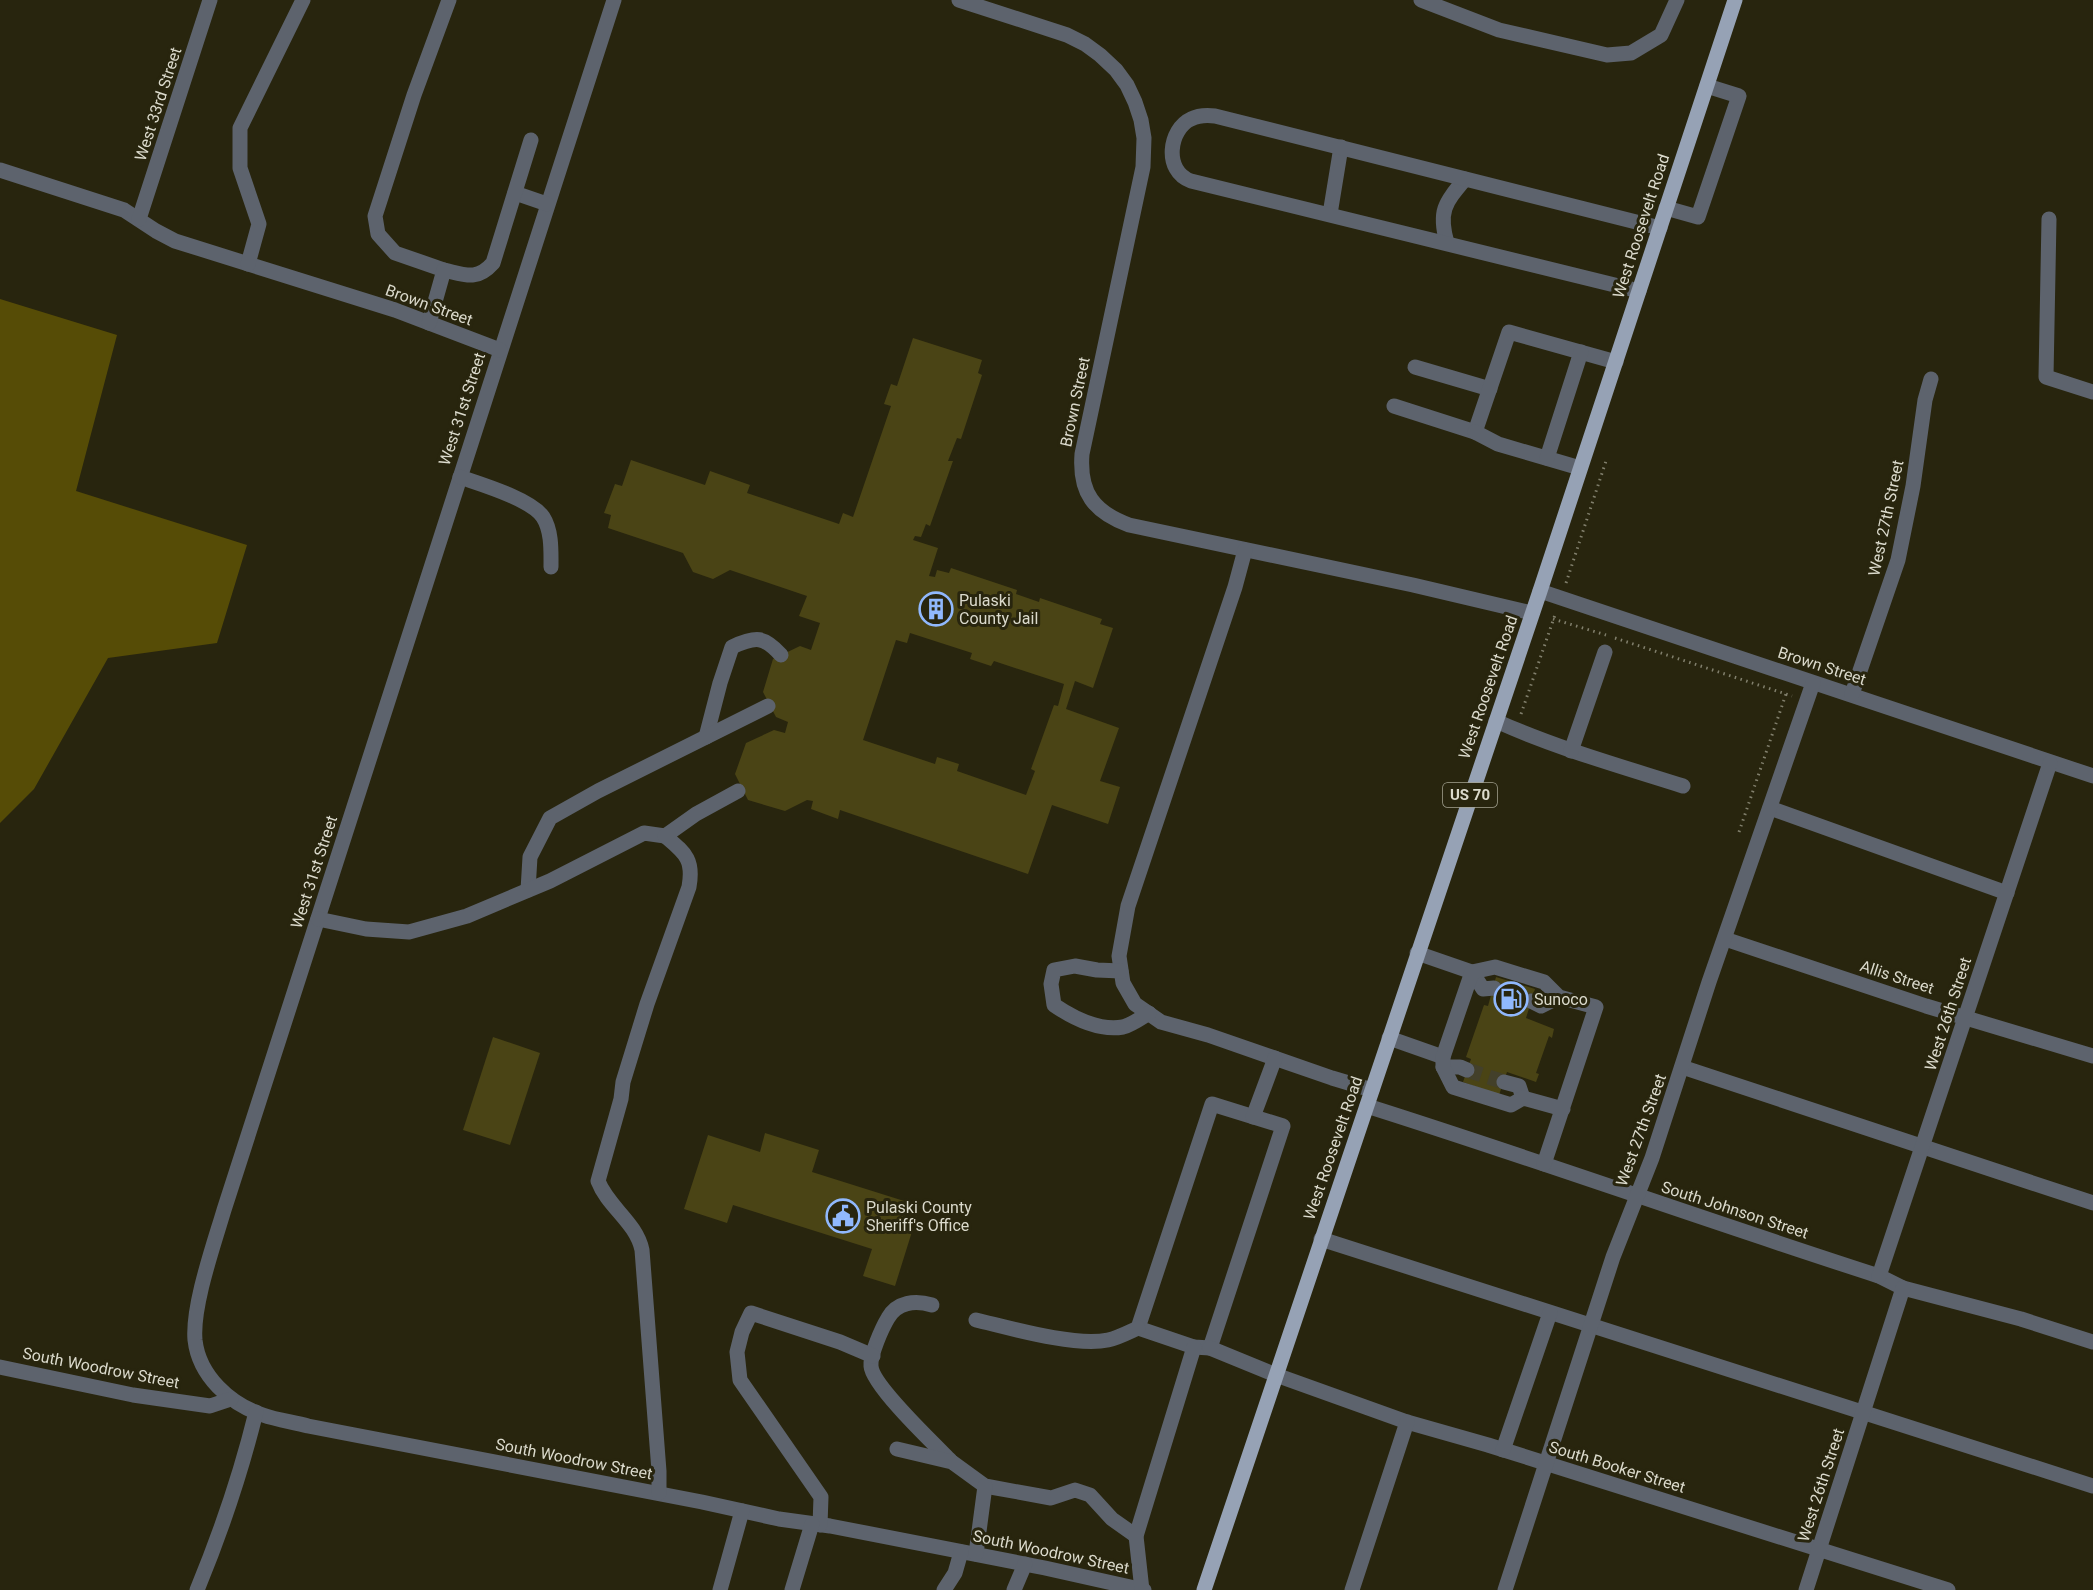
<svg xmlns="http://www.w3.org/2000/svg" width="2093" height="1590" font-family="Roboto,sans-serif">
  <rect width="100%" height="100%" fill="#28250e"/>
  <!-- green -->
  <path fill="#564c06" d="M0,299L117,335L76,491L247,545L217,643L108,658L34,789L0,823Z"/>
  <!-- building -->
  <g fill="#4a4415" fill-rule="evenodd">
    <path d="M913,338L982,360L978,373L982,375L961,439L957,438L948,461H953L930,526L926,524L921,537L915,536L913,540L938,548L929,576L935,577L937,570L949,573L951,568L1017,590L1016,594L1039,602L1040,598L1102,619L1100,624L1113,628L1093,688L1075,681L1066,709L1119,728L1100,781L1120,787L1108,824L1052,805L1028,874L840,810L838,819L811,809L813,801L807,800L785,811L748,800L735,774L746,743L774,730L785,733L788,722L776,717L763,692L773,659L800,646L811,650L820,623L799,616L807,596L730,570L713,579L693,572L683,553L608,528L611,515L604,513L615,484L622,486L631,460L705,485L710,471L750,485L747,493L839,524L843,513L853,517L891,406L884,404L891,384L897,386ZM910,633L972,653L970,659L991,666L994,661L1064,684L1058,706L1054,705L1031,769L1035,771L1026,795L957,771L959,764L937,757L935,764L863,740L896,640L907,643Z"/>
    <path d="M1496,977L1535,989L1526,1018L1554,1029L1552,1038L1549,1036L1536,1073L1539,1074L1536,1082L1507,1072L1499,1095L1463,1082L1471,1059L1466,1057L1484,1005L1488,1006Z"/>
    <path d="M493,1037L540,1053L510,1145L463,1130Z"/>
    <path d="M765,1133L819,1150L812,1172L920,1206L895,1286L863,1276L872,1249L733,1205L727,1223L684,1209L708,1135L760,1152Z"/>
  </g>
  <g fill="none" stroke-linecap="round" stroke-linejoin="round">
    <!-- minor-tunnel -->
    <g stroke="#43402a" stroke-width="15" stroke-dasharray="15 8" stroke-linecap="butt">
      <path d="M1494,988L1531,1001"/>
      <path d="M1467,1070L1504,1082"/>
    </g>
    <!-- path -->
    <g stroke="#82806d" stroke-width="3" stroke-dasharray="1.5 4.5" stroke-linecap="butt">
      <path d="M1566,583L1606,461"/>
      <path d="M1553,619L1606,635"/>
      <path d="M1615,638L1792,696"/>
      <path d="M1521,714L1556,612"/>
      <path d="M1739,832L1786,694"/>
    </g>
    <!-- minor -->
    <g stroke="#5d636d" stroke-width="15">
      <path d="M614,0L224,1210C214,1244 192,1306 195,1340C199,1376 230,1404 263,1415C277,1420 293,1422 308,1426L702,1502L779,1519L830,1526L1045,1568L1144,1590"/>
      <path d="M959,0L1067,35L1085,44L1100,55L1116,70L1127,85L1135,102L1141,120L1144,138L1143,167L1082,454C1079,493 1094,512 1129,525L1413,585L1532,613"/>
      <path d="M1421,0L1499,30L1607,55L1631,53L1661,35L1677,0"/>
      <path d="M0,170L124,210L156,231L175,241L395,310L500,350"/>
      <path d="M515,193L547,204"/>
      <path d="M1666,208L1698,217L1739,96L1707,86"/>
      <path d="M1330,214L1341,147"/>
      <path d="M139,219L210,0"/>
      <path d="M2049,219L2046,377L2093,392"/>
      <path d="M1447,243C1438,211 1445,203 1465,179"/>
      <path d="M248,264L259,224L240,168V128L303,0"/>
      <path d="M444,270L395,253L378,234L375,216L414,95L449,0"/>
      <path d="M1639,291L1191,181C1163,171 1169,129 1191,119C1199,115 1207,115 1215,116L1660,228"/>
      <path d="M429,323L444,270C466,275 477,281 493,263L531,140"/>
      <path d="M1415,367L1490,389"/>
      <path d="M1394,406L1475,432L1509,332L1616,362"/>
      <path d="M1475,432L1498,444L1580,468"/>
      <path d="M1547,458L1581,352"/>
      <path d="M460,477C480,484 531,499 543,517C552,531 551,551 551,567"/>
      <path d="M1245,550L1235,587L1128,906L1119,956L1123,983L1135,1004L1161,1022L1208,1035L1332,1078L1372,1090"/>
      <path d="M1540,591L2093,776"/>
      <path d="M1852,694L1898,560L1913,486L1925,400L1931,379"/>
      <path d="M1496,721C1556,748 1620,766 1683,786"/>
      <path d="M706,737L720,683L732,647C756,636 764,636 781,655"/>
      <path d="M1571,751L1605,652"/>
      <path d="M1770,808L2007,893"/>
      <path d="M528,890L530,857L550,818L598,791L768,706"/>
      <path d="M318,919L366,929L409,932L467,916L550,881L644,833L665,836"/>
      <path d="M1725,939L1926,1006L2093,1056"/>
      <path d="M1417,953L1472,972L1483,989L1494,988"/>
      <path d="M1121,971L1097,970L1075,966L1054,970L1051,984L1054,1005C1073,1018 1099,1031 1123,1027C1131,1025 1141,1018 1149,1013"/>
      <path d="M1531,1001L1541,1006L1559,997"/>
      <path d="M1389,1038L1443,1057"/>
      <path d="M1443,1067H1460L1467,1070"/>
      <path d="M1682,1067L2093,1203"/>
      <path d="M1504,1082L1519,1086L1523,1098"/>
      <path d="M1212,1104L1283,1126L1210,1348L1194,1347L1138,1328Z"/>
      <path d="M1367,1106C1538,1160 1708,1221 1879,1276L1903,1288L2021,1319L2093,1342"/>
      <path d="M1253,1117L1275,1058"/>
      <path d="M1544,1164L1596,1007L1559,997L1544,982L1495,967L1472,972L1443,1057V1067L1453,1087L1511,1105L1523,1098L1563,1109"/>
      <path d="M1321,1239L2093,1486"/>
      <path d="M1879,1276L2050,763"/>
      <path d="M932,1305C915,1300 897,1302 888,1318C882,1328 870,1355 871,1366C872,1385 934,1444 950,1460"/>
      <path d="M976,1320C1010,1328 1075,1347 1108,1340C1118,1338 1129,1332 1138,1328"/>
      <path d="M1210,1348L1276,1375L1407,1422L1488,1445L1948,1590"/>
      <path d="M0,1367L133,1395L210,1406L231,1399"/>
      <path d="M897,1449L952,1462L985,1486L1051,1498L1075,1490L1090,1495L1112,1519L1136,1536"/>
      <path d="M1503,1450L1550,1313"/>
      <path d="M659,1493V1471L642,1250C636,1222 608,1207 598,1181L621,1099L623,1082L647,1004L689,887C694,859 685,853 665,836L696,814L738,791"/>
      <path d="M820,1525L821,1497L740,1380L737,1352L742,1332L751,1313L840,1342L873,1356"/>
      <path d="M976,1554L985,1486"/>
      <path d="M197,1590C221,1532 241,1473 256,1412"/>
      <path d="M720,1590L742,1511"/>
      <path d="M792,1590L812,1524"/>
      <path d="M944,1590L955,1573L961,1552"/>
      <path d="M1014,1590L1025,1564"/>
      <path d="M1142,1590L1136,1536L1194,1347"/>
      <path d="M1352,1590L1407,1422"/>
      <path d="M1505,1590L1613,1257L1652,1158L1709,982L1813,683"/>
      <path d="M1806,1590L1903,1288"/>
    </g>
    <!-- major -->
    <path stroke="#96a2b5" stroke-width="15" d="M1204,1590L1540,591L1735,0"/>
  </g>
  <!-- icons -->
  <defs>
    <g id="building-ring" transform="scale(1.725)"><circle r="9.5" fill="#28250e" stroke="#90b8fd" stroke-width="1.5"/><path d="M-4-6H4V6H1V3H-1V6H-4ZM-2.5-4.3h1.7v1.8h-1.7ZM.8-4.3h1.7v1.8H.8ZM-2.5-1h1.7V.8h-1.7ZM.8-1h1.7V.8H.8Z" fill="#90b8fd"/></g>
    <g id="fuel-ring" transform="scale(1.725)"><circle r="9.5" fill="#28250e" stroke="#90b8fd" stroke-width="1.5"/><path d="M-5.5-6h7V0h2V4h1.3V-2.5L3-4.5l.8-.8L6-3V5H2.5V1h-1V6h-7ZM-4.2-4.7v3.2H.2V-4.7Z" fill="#90b8fd"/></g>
    <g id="civic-ring" transform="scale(1.725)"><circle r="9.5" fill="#28250e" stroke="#90b8fd" stroke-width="1.5"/><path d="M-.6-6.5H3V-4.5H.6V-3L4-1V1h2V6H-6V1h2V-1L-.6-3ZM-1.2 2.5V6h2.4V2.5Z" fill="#90b8fd"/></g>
  </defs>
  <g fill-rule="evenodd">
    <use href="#building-ring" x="936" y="609"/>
    <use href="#fuel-ring" x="1511" y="999"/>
    <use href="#civic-ring" x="843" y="1216"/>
  </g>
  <g text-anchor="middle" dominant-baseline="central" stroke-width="6" stroke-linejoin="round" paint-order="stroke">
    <!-- shield labels -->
    <rect fill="#28250e" stroke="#a5a493" stroke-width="1.5" x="1443" y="783" width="54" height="24" rx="4.5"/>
    <g font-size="15" font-weight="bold" fill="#dbdacc">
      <text x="1470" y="795">US 70</text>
    </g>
    <!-- street labels -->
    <g font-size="16" fill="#dbdacc" stroke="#28250e">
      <text transform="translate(158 104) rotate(-72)">West 33rd Street</text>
      <text transform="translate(1641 226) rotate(-72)">West Roosevelt Road</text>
      <text transform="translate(429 305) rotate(20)">Brown Street</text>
      <text transform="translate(1075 402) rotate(-78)">Brown Street</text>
      <text transform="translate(462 409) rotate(-72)">West 31st Street</text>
      <text transform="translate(1886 518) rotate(-78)">West 27th Street</text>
      <text transform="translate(1822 666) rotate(18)">Brown Street</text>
      <text transform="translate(1488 687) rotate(-71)">West Roosevelt Road</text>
      <text transform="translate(314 872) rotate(-72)">West 31st Street</text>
      <text transform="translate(1897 977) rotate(18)">Allis Street</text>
      <text transform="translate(1948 1014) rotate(-72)">West 26th Street</text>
      <text transform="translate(1641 1130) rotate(-70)">West 27th Street</text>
      <text transform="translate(1333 1148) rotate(-71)">West Roosevelt Road</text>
      <text transform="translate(1735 1210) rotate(18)">South Johnson Street</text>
      <text transform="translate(101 1368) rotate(11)">South Woodrow Street</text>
      <text transform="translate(574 1459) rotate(11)">South Woodrow Street</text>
      <text transform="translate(1617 1467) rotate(17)">South Booker Street</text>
      <text transform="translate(1821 1485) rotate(-72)">West 26th Street</text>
      <text transform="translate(1051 1552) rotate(12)">South Woodrow Street</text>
    </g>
    <!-- poi labels -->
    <g font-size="16" fill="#dbdacc" stroke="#28250e" text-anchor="start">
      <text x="959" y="600">Pulaski<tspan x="959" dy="18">County Jail</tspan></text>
      <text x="1534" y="999">Sunoco</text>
      <text x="866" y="1207">Pulaski County<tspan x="866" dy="18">Sheriff's Office</tspan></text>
    </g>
  </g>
</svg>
